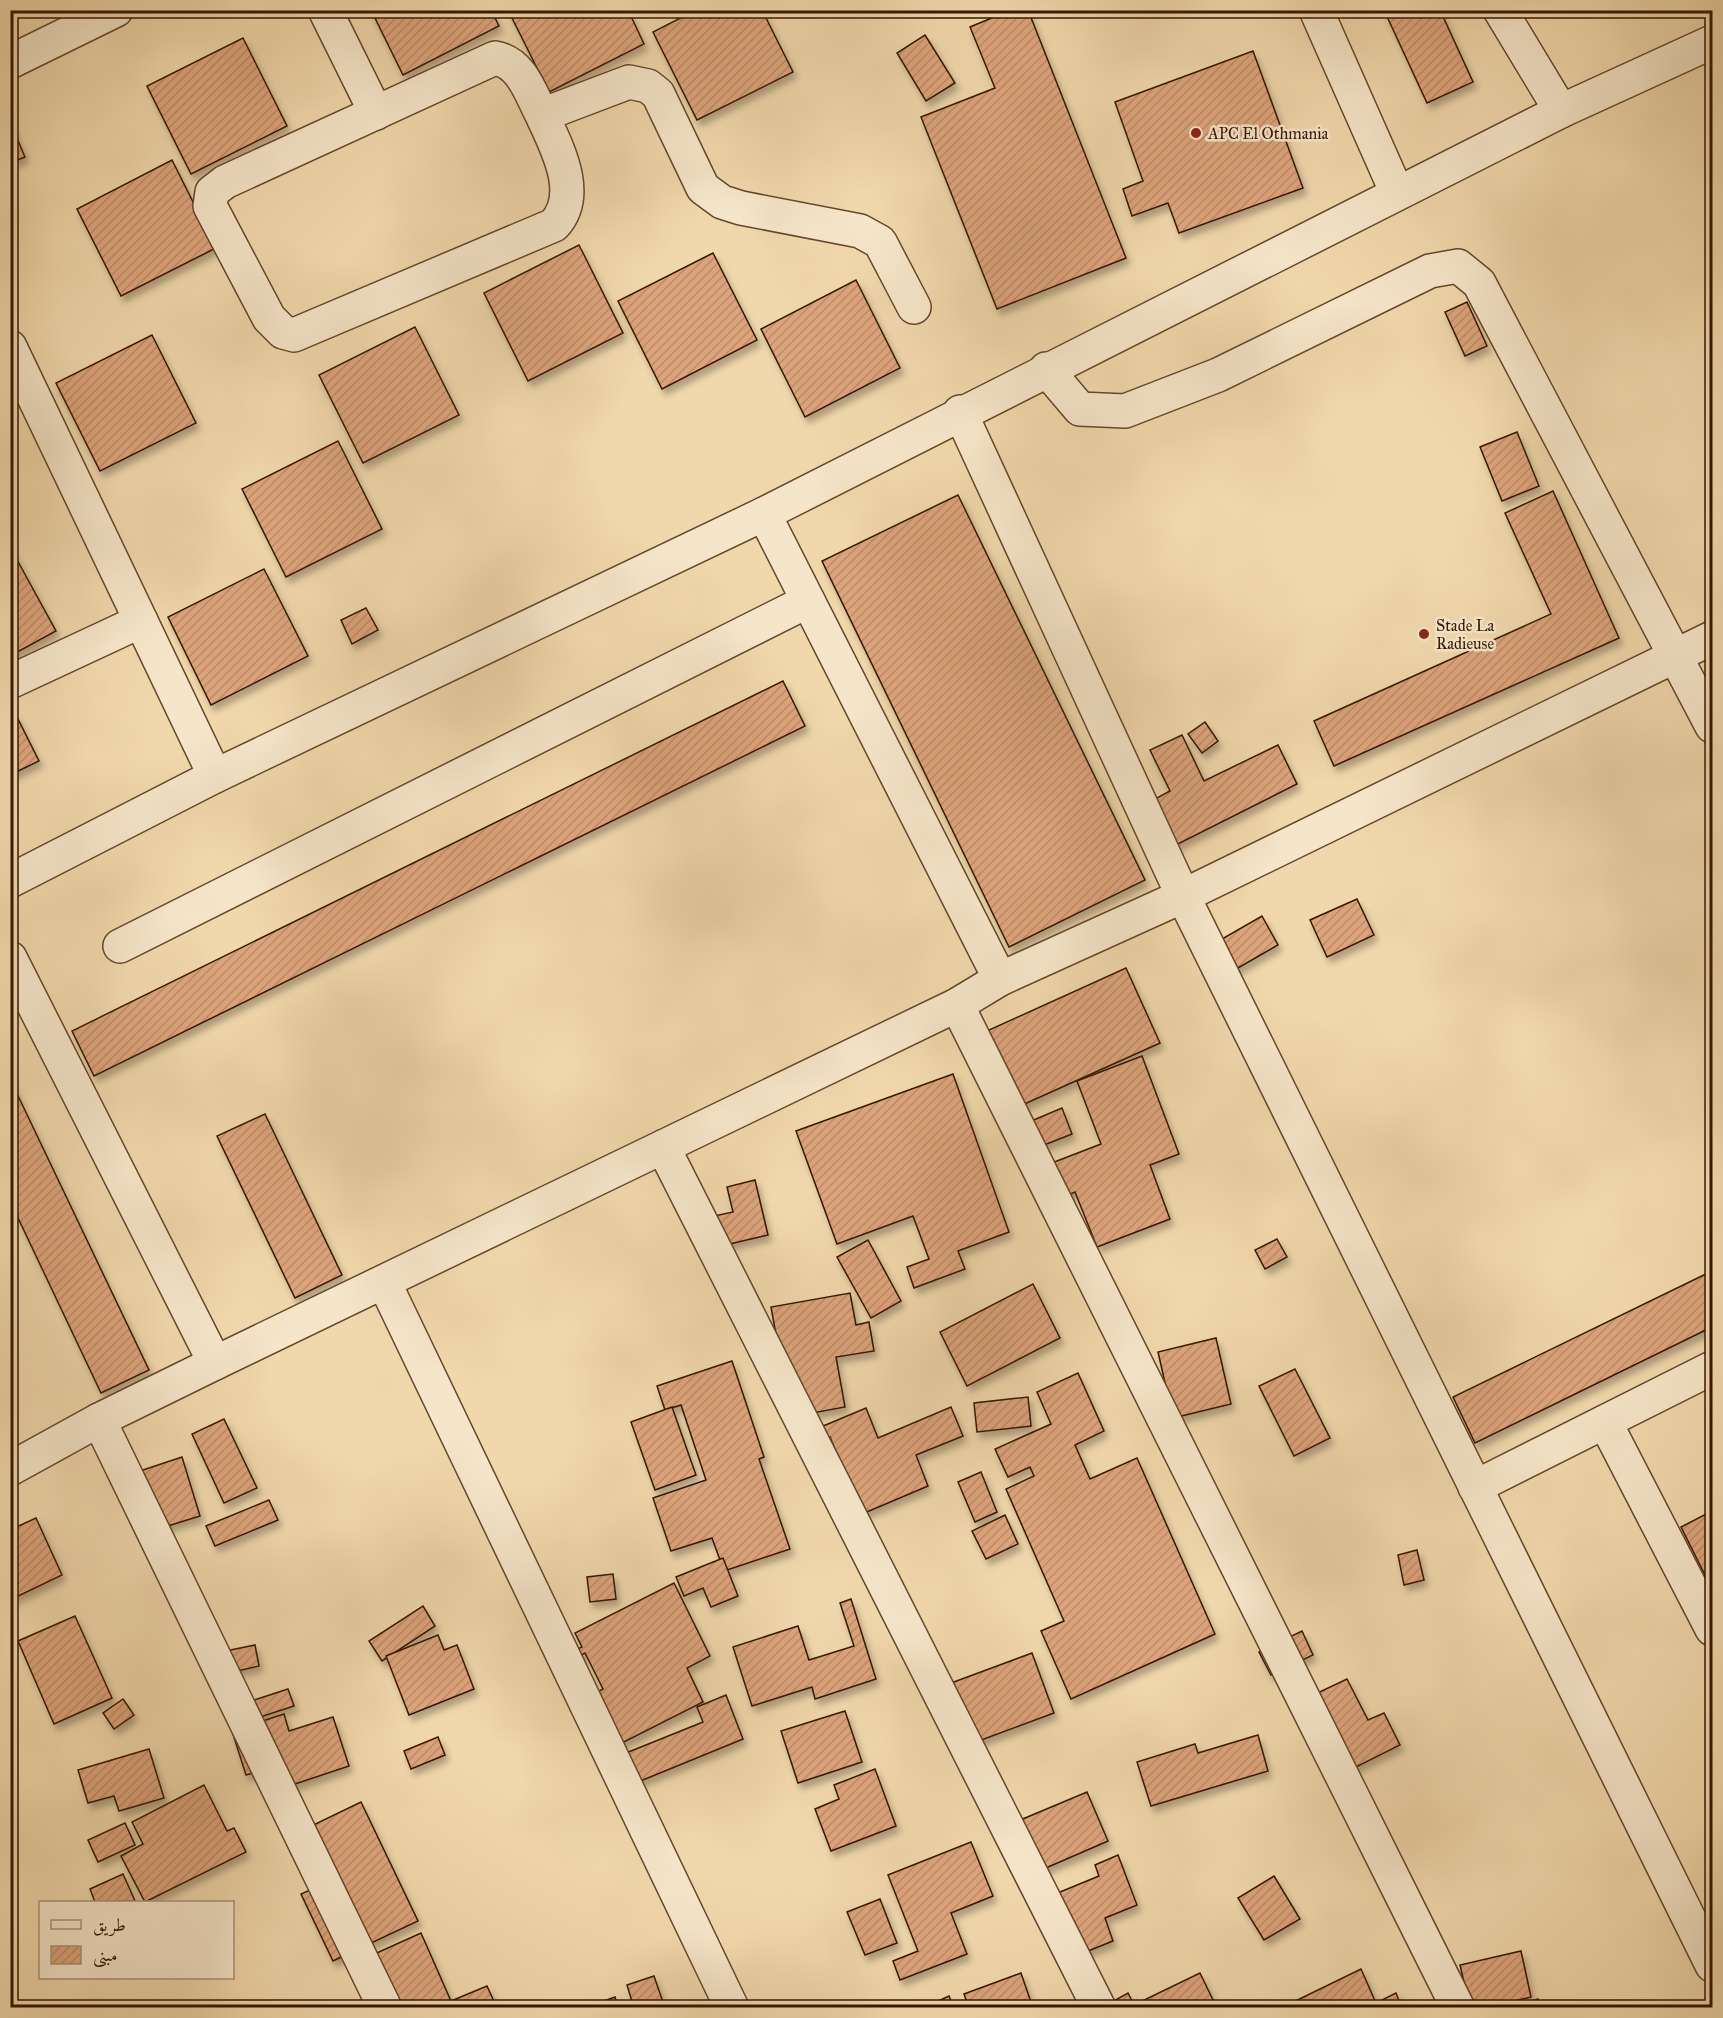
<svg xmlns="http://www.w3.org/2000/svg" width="1723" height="2018" font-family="'IM FELL Great Primer',Amiri,serif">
  <defs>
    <pattern id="building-hatch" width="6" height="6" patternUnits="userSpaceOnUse" patternTransform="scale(1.5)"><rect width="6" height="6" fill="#dca47c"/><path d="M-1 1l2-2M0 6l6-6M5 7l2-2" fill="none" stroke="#bd8c69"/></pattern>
    <filter id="shadow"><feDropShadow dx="3.5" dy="6" stdDeviation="3" flood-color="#0004"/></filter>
  </defs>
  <rect width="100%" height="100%" fill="#f1d8ac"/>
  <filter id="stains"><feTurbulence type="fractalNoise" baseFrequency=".00333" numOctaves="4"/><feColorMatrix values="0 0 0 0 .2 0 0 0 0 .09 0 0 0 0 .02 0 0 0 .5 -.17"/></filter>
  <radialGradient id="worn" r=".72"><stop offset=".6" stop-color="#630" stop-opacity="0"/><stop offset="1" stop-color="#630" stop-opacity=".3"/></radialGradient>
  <!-- building -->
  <g fill="url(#building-hatch)" stroke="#351700" stroke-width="1.5" filter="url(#shadow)">
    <path d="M371,10H491L499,26L403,75Z"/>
    <path d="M508,10H628L644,44L549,92Z"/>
    <path d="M696,10H762L793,72L697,120L653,32Z"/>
    <path d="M1011,10H1028L1126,258L997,309L921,117L995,88L970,27Z"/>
    <path d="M1384,10H1440L1473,82L1427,103Z"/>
    <path d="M925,35L955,83L926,101L897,53Z"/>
    <path d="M243,38L287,126L191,174L147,86Z"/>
    <path d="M1253,51L1303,188L1179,233L1168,203L1132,216L1123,189L1143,181L1115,102Z"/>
    <path d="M13,129L25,157L10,163V130Z"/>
    <path d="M172,160L216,248L121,296L77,209Z"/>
    <path d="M579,245L623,333L528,381L484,293Z"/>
    <path d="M713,253L757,340L662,389L618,301Z"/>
    <path d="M856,280L900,368L805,417L761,329Z"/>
    <path d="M1467,302L1487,346L1465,356L1445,312Z"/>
    <path d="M415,327L459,415L363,463L319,375Z"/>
    <path d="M152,335L196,423L100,471L56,383Z"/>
    <path d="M1517,432L1539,486L1502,501L1480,447Z"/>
    <path d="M338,441L382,529L286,577L242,489Z"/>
    <path d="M1553,491L1619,638L1334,766L1314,721L1551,614L1505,513Z"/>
    <path d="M958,495L1145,880L1009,947L822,561Z"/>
    <path d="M10,547L56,631L10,656Z"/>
    <path d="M264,569L308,656L211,705L168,617Z"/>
    <path d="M366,608L378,630L352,644L341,620Z"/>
    <path d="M783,681L805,726L94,1076L72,1031Z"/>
    <path d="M16,715L39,761L10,775V717Z"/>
    <path d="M1205,722L1218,741L1202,753L1188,734Z"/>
    <path d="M1182,735L1204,781L1278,745L1297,784L1166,850L1144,805L1170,791L1150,750Z"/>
    <path d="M1357,899L1374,935L1327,957L1310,920Z"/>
    <path d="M1262,916L1278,945L1231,972L1215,943Z"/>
    <path d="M1126,968L1160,1043L998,1116L965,1041Z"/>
    <path d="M1142,1056L1179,1154L1150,1165L1170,1219L1097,1247L1075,1192L1057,1200L1044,1166L1101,1144L1077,1081Z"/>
    <path d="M953,1074L1009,1232L958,1251L965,1269L914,1288L907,1267L929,1259L913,1216L837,1244L796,1131Z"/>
    <path d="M10,1079L149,1370L101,1393L10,1201Z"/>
    <path d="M1062,1108L1072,1134L1039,1147L1029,1122Z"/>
    <path d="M265,1114L342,1275L295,1298L217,1136Z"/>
    <path d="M755,1180L768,1235L721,1246L714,1216L733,1212L727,1187Z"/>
    <path d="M1277,1239L1287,1257L1265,1269L1255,1250Z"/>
    <path d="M868,1240L901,1301L871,1318L837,1257Z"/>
    <path d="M1712,1271V1327L1475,1443L1453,1397Z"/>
    <path d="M1033,1284L1060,1338L967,1386L940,1332Z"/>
    <path d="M850,1293L856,1325L869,1322L874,1351L836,1357L845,1407L791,1417L771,1307Z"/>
    <path d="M1216,1338L1231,1404L1173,1418L1158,1352Z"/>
    <path d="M732,1361L764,1457L759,1459L790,1549L724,1571L712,1538L671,1551L653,1498L706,1480L681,1405L665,1410L657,1386Z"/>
    <path d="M1295,1369L1330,1438L1294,1456L1259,1386Z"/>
    <path d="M1078,1373L1104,1431L1075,1445L1090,1479L1137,1458L1215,1634L1071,1699L1041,1631L1064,1621L1006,1489L1034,1476L1030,1467L1008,1477L995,1449L1051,1424L1037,1392Z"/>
    <path d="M1028,1397L1031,1426L977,1432L974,1403Z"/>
    <path d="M672,1407L696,1475L655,1490L631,1422Z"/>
    <path d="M951,1407L963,1436L916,1455L928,1486L862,1514L830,1437L814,1443L809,1432L866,1408L878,1438Z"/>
    <path d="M224,1419L257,1488L224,1503L192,1434Z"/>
    <path d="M182,1457L200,1516L158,1529L140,1471Z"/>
    <path d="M981,1472L997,1512L975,1522L958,1482Z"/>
    <path d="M269,1500L278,1520L215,1546L206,1526Z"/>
    <path d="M1712,1511V1589L1681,1527Z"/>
    <path d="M1005,1515L1018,1544L986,1559L972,1531Z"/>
    <path d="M36,1518L62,1575L10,1600V1530Z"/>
    <path d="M1417,1550L1424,1580L1404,1585L1398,1555Z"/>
    <path d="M723,1558L738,1596L711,1607L703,1588L684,1596L676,1577Z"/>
    <path d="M613,1574L616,1599L590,1602L587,1577Z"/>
    <path d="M674,1583L710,1656L687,1668L703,1702L614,1747L589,1697L603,1689L585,1653L569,1661L566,1655L582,1647L575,1633Z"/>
    <path d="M851,1599L876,1679L815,1699L812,1687L752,1706L733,1647L798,1626L809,1660L854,1646L840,1603Z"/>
    <path d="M423,1606L435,1626L382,1661L369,1641Z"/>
    <path d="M75,1616L112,1698L54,1724L18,1641Z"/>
    <path d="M1302,1631L1313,1655L1271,1675L1259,1652Z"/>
    <path d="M438,1635L444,1650L457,1645L474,1689L409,1715L386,1656Z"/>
    <path d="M255,1645L259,1666L216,1676L211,1654Z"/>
    <path d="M1032,1653L1054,1713L957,1749L935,1689Z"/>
    <path d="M1347,1679L1368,1720L1384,1713L1400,1745L1348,1771L1311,1696Z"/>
    <path d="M288,1689L294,1706L251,1720L245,1703Z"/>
    <path d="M726,1695L743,1739L638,1782L626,1753L703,1722L697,1707Z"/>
    <path d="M123,1699L134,1715L114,1729L103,1713Z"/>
    <path d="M845,1711L862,1762L798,1783L781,1731Z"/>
    <path d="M284,1714L289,1731L333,1717L349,1766L280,1789L273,1767L246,1775L232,1731Z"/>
    <path d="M1258,1735L1268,1771L1151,1806L1137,1762L1195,1744L1198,1753Z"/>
    <path d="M438,1737L445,1755L411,1769L404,1751Z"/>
    <path d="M149,1749L164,1798L119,1811L114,1796L88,1803L78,1770Z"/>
    <path d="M875,1769L896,1826L831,1851L815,1809L839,1799L834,1785Z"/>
    <path d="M204,1785L227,1831L234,1828L246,1852L145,1902L121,1856L143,1844L132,1822Z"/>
    <path d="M1087,1792L1108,1841L1039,1871L1018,1821Z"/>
    <path d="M361,1802L418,1921L333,1961L301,1894L330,1881L305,1829Z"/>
    <path d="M125,1823L135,1845L98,1862L88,1840Z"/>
    <path d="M971,1842L993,1896L951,1913L967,1954L900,1980L893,1961L918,1951L888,1875Z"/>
    <path d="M1118,1855L1137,1905L1105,1918L1113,1941L1078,1955L1038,1901L1099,1876L1095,1865Z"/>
    <path d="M123,1874L135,1901L95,1902L90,1889Z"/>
    <path d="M1274,1876L1300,1919L1264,1940L1238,1898Z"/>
    <path d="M880,1899L897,1943L865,1955L847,1912Z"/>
    <path d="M421,1933L451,2001L487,1986L497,2008H368L370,1956Z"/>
    <path d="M1521,1951L1531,1997L1485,2008H1470L1460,1965Z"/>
    <path d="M1361,1969L1376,2003L1396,1993L1402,2008H1281Z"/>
    <path d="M1021,1973L1033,2008H969L964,1994Z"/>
    <path d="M1200,1973L1214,2002L1204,2008H1101L1128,1993L1134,2005Z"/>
    <path d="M654,1976L665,2008H634L627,1985Z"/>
    <path d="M949,1996L954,2008H923Z"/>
    <path d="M615,1997L618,2008H584Z"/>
    <path d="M1538,1999L1540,2008H1510Z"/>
  </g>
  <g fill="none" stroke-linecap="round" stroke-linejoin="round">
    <!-- minor casing -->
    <g stroke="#64472b" stroke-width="36">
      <g id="minor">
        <path d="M325,10L376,113"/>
        <path d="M1316,10L1397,193"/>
        <path d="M1500,10L1561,111"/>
        <path d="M10,62L116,10"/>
        <path d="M542,115C530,92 522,63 495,58L225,182L212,192L210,206L269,318L283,332L294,335L554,225C583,194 556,146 542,115L629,82L648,86L658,94L703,188L722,202L741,208L860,231L880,242L914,307"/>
        <path d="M10,347L215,776"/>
        <path d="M1046,369L1080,409L1125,411L1218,375L1430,271L1458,266L1479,283L1712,726"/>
        <path d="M960,412L1183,896L1712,1965"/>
        <path d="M764,514L1000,979"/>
        <path d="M10,682L141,621"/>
        <path d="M10,881L215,776L764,514L1561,111L1712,42"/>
        <path d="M120,946L808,601"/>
        <path d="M10,958L215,1363"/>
        <path d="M957,1005L1458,2008"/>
        <path d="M663,1147L1099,2008"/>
        <path d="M384,1282L732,2008"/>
        <path d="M99,1420L385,2008"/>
        <path d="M1605,1422L1712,1629"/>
        <path d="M10,1469L99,1420L215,1363L957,1005L1000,979L1183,896L1712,638"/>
        <path d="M1475,1487L1712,1368"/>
      </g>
    </g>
    <!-- minor -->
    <use href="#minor" stroke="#f6e6c9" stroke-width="33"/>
  </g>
  <!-- markers -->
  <g fill="#8f2418" stroke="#f6e6c9" stroke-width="2">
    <circle cx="1196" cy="133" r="6"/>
    <circle cx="1424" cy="634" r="6"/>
  </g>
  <g text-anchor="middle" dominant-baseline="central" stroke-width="5" stroke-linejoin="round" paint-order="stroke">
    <!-- poi labels -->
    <g font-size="16" fill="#351700" stroke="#f6e6c9" text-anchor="start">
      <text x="1208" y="133">APC El Othmania</text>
      <text x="1436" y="625">Stade La<tspan x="1436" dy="18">Radieuse</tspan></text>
    </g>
  </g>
  <!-- margin -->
  <rect width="1723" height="2018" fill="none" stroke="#f1d8ac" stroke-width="36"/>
  <rect x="12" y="12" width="1699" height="1994" fill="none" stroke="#351700" stroke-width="3"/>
  <rect x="18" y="18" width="1687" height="1982" fill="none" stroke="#351700" stroke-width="1.5"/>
  <!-- legend -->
  <rect x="39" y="1901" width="195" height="78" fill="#f6e6c9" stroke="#a99379" stroke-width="1.5"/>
  <rect x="51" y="1920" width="30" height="9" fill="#f6e6c9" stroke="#a99379" stroke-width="1.5"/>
  <text x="93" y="1931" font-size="18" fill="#351700">طريق</text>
  <rect x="51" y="1946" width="30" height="18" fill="url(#building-hatch)" stroke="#a99379" stroke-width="1.5"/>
  <text x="93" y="1961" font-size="18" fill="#351700">مبنى</text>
  <rect width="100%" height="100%" filter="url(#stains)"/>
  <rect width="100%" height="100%" fill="url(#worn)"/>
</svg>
